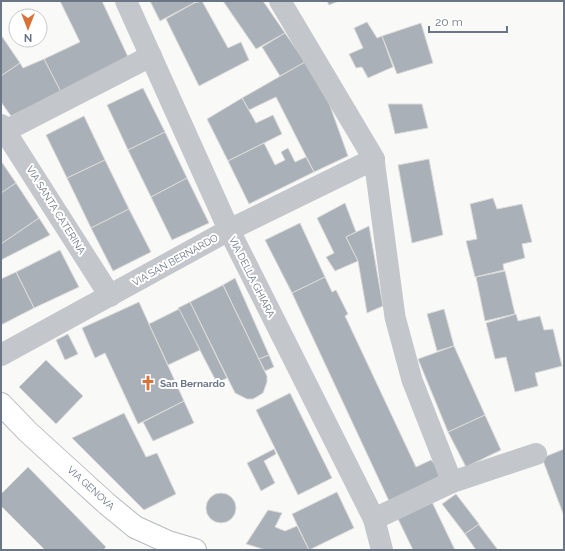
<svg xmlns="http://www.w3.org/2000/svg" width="565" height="551" font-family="Raleway,sans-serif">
  <rect width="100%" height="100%" fill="#f9f9f7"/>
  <!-- building -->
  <g fill="#aab0b7" stroke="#dbdbd9">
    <path d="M60,1H102L129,59L61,92L44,59L80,42Z"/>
    <path d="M150,1H193L194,3L160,21Z"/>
    <path d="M202,1L228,48L241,42L249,60L199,86L166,19L194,3Z"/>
    <path d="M223,1H263L285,33L256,49Z"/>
    <path d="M327,1H339L329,5Z"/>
    <path d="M367,22L377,38L382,36L393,67L368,78L362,67L356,68L349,54L363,48L354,28Z"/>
    <path d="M421,23L433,63L397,74L382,36Z"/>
    <path d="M285,33L305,62L280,76L262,47Z"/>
    <path d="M1,35L20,63L1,76Z"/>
    <path d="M44,59L61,92L11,116L1,102V76L20,63L23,68Z"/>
    <path d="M305,62L329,103L348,156L314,172L276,97L249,110L242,98Z"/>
    <path d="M143,88L165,132L128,150L107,105Z"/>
    <path d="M242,98L256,123L273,115L282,134L228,161L207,119Z"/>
    <path d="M388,104H422L428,128L395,134Z"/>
    <path d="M84,116L105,160L67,178L46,135Z"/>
    <path d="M165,132L187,178L151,197L128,150Z"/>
    <path d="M264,143L275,165L285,160L281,152L288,148L295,162L306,157L314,172L249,204L228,161Z"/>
    <path d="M429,159L443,235L412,243L398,165Z"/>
    <path d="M105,160L129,209L91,228L67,178Z"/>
    <path d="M1,161L16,183L1,193Z"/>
    <path d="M187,178L209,223L172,240L151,197Z"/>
    <path d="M16,183L39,218L1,244V193Z"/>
    <path d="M493,198L497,209L522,204L532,242L522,244L525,258L503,264L504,270L475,277L466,241L477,239L470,204Z"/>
    <path d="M345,203L356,232L346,237L358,261L335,271L326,257L334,253L317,218Z"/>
    <path d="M129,209L151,252L113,271L91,228Z"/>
    <path d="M39,218L50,235L1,260V244Z"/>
    <path d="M300,223L325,277L292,293L265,240Z"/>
    <path d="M369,226L383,306L367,313L358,261L346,237Z"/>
    <path d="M60,250L79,287L34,308L16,272Z"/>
    <path d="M505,271L515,314L485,321L476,277Z"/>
    <path d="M16,272L34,308L1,325V279Z"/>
    <path d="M325,277L332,292L336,290L348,314L345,316L416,467L431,460L444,475L389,501L292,293Z"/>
    <path d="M235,278L269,355L259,359L223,285Z"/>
    <path d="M223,285L267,376V382L263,393L253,399H247L235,393L190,302Z"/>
    <path d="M139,302L184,401L138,424L105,353L95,358L82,328Z"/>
    <path d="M190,302L227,378L217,383L178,308Z"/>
    <path d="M179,309L200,350L168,365L149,324Z"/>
    <path d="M444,309L454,346L437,351L427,314Z"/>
    <path d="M516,314L518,321L540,316L544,330L553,329L562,366L535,373L538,386L515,392L506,357L495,359L486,323Z"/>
    <path d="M68,334L78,354L65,360L56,340Z"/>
    <path d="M454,346L485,415L448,432L418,359Z"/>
    <path d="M269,355L274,367L265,371L259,359Z"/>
    <path d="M46,360L83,396L56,424L19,387Z"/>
    <path d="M290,393L332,478L298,495L256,410Z"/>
    <path d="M184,401L194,423L153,441L143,422Z"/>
    <path d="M124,413L146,457L157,453L176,494L144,510L72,438Z"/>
    <path d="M485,415L501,450L466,467L448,432Z"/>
    <path d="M274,449L276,454L264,461L275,483L261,491L247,463Z"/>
    <path d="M564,449V516L542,458Z"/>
    <path d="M28,467L106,547L103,550H45L1,506V494Z"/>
    <path d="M337,492L354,528L309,550L292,514Z"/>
    <circle cx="221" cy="508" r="15"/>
    <path d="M456,494L479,524L465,534L442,504Z"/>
    <path d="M432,502L455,550H413L398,519Z"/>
    <path d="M268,510L282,513L275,527L285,531L297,526L309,550H266L246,544Z"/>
    <path d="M479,524V525L498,550H476L465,534Z"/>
  </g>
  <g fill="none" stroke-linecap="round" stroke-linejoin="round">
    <!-- secondary casing -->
    <g stroke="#b5b9bf" stroke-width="24">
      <path id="secondary" d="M1,404L28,432L107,504L135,527L168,542L195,550"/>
    </g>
    <!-- pedestrian -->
    <path stroke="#c3c6ca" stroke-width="21" d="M374,159L395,317L412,380L452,482"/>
    <!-- minor -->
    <g stroke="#c3c6ca" stroke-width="22">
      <path d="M126,1L229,230L374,519L382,550"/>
      <path d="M1,125L110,296"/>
      <path d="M5,131L151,56"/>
      <path d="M1,355L229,230L374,159L280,1"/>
      <path d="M374,519L452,482L536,454"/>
    </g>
    <!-- secondary -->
    <use href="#secondary" stroke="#fff" stroke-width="22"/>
  </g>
  <!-- icons -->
  <defs>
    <g id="church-bare" transform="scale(1.2)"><path d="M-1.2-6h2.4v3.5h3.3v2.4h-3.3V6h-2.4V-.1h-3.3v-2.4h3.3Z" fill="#d87239" stroke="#fff" stroke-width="2.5" paint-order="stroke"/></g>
  </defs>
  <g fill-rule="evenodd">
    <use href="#church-bare" x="148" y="383"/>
  </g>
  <g text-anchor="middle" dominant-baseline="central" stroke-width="4" stroke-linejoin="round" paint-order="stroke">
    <!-- street labels -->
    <g font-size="10" fill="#6a7686" stroke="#fff">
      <text transform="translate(56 210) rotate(58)">VIA SANTA CATERINA</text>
      <text transform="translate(175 260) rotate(-29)">VIA SAN BERNARDO</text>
      <text transform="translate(252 277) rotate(63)">VIA DELLA GHIARA</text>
      <text transform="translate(91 488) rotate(42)">VIA GENOVA</text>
    </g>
    <!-- poi labels -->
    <g font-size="10" font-weight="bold" fill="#6a7686" stroke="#fff" text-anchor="start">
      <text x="160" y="383">San Bernardo</text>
    </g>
  </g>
  <!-- border -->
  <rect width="565" height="551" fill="none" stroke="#6a7686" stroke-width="4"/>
  <!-- north arrow -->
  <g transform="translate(28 28) rotate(180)"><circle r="19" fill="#ffffff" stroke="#c3c8cf"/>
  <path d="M0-3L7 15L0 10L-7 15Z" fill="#d87239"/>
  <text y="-6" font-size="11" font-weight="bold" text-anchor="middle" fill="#6a7686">N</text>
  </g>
  <!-- scale -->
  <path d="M429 26v6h78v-6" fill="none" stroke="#6a7686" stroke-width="2"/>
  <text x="435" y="26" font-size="12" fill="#6a7686" stroke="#ffffff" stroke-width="3" paint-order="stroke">20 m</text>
</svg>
